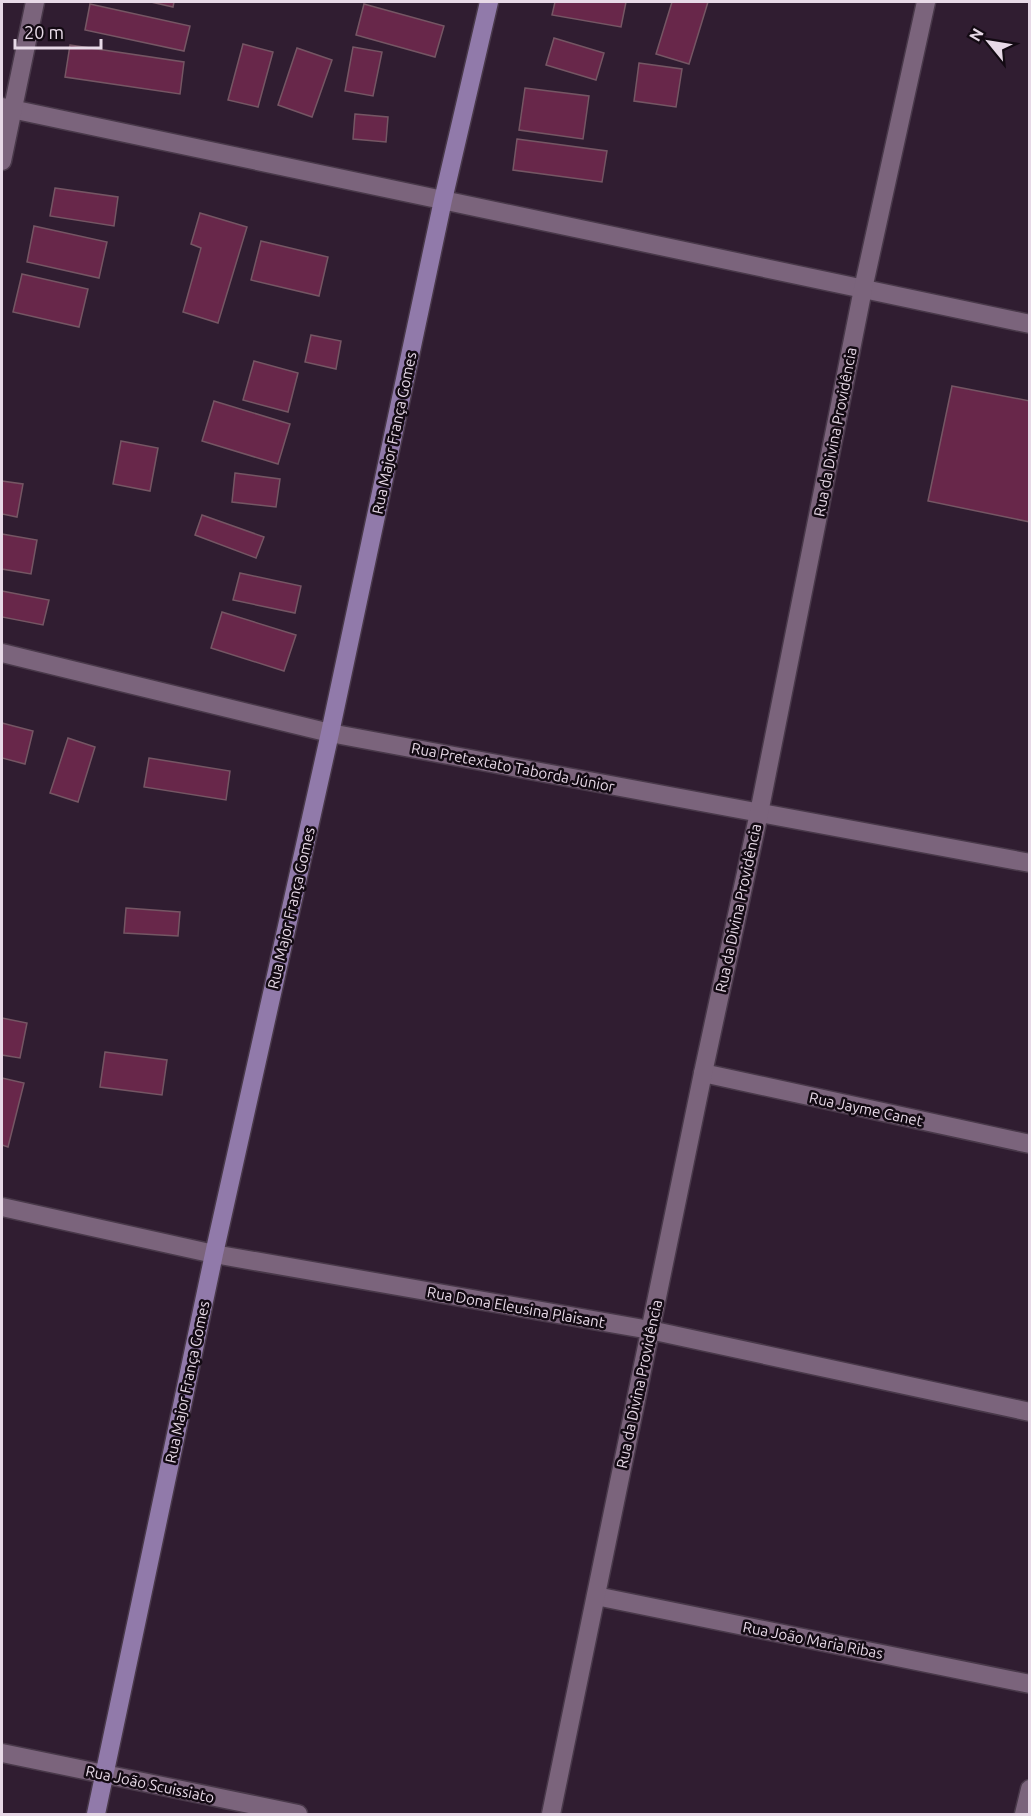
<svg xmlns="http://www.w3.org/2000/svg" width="1031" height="1816" font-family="Ubuntu,sans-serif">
  <rect width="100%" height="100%" fill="#301d31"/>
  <!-- building -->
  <g fill="#68274a" stroke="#755664" stroke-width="1.5">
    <path d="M151,2H174L173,7Z"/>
    <path d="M555,2H626L621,27L552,15Z"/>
    <path d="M672,2H708L689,64L656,54Z"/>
    <path d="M90,4L190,26L184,51L85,30Z"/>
    <path d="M364,4L444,26L435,57L356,35Z"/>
    <path d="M554,38L604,53L596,80L546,65Z"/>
    <path d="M243,44L273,52L258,107L228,100Z"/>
    <path d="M70,45L184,62L180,94L65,77Z"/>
    <path d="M353,47L382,52L373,96L345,91Z"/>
    <path d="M297,48L332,60L312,117L278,105Z"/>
    <path d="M639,63L682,69L676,107L634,101Z"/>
    <path d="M525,88L589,96L583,139L519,130Z"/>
    <path d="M355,114L388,117L386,142L353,139Z"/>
    <path d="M517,139L607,151L602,182L513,170Z"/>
    <path d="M55,188L118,197L114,226L50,216Z"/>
    <path d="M200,213L247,227L218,323L183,312L201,248L191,244Z"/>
    <path d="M34,226L107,242L99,278L27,262Z"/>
    <path d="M261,241L328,257L319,296L251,280Z"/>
    <path d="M22,274L88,289L79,327L13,312Z"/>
    <path d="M311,335L341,341L336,369L305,362Z"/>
    <path d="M254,361L298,373L288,412L243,400Z"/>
    <path d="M952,386L1030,401V522L928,501Z"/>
    <path d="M214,401L290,424L278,464L202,441Z"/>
    <path d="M121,441L158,448L150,491L113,484Z"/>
    <path d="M235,473L280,479L276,507L232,502Z"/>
    <path d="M2,481L23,484L17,517L2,514Z"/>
    <path d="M202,515L264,537L256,558L195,535Z"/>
    <path d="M2,534L37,540L31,574L2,569Z"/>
    <path d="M240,573L301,586L295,613L233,600Z"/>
    <path d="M2,591L49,600L43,625L2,617Z"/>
    <path d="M222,612L296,635L284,671L211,648Z"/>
    <path d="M2,723L33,731L25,764L2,758Z"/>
    <path d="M68,738L95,747L78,802L50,793Z"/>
    <path d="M149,758L230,771L226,800L144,787Z"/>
    <path d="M126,908L180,912L178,936L124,933Z"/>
    <path d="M2,1018L27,1023L20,1058L2,1055Z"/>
    <path d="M105,1052L167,1060L162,1095L100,1087Z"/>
    <path d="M2,1078L24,1083L8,1147L2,1145Z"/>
  </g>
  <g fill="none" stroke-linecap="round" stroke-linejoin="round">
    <!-- minor casing -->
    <g stroke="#49394a" stroke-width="21">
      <g id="minor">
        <path d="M2,107L1030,324"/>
        <path d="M2,161L35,2"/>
        <path d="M2,653L330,733L1030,863"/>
        <path d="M703,1073L1030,1144"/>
        <path d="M2,1207L214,1254L650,1330L1030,1412"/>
        <path d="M596,1596L1030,1684"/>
        <path d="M2,1753L298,1814"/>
        <path d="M551,1814L703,1073L759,813L863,289L926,2"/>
        <path d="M1024,1814L1030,1789"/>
      </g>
    </g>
    <!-- major casing -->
    <g stroke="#49394a" stroke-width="21">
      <path id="major" d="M96,1814L214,1254L330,733L443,200L489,2"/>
    </g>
    <!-- minor -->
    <use href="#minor" stroke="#7b647c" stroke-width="18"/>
    <!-- major -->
    <use href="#major" stroke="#917aaa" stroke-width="18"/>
  </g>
  <g text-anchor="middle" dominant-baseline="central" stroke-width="5" stroke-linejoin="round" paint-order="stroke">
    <!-- street labels -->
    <g font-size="15" fill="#e7d9e7" stroke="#130a13">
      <text transform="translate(835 432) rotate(-79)">Rua da Divina Providência</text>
      <text transform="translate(394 433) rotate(-78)">Rua Major França Gomes</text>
      <text transform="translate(513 767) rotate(11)">Rua Pretextato Taborda Júnior</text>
      <text transform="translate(291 908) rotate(-77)">Rua Major França Gomes</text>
      <text transform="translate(738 908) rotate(-78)">Rua da Divina Providência</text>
      <text transform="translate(866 1109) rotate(12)">Rua Jayme Canet</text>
      <text transform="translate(516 1307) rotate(10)">Rua Dona Eleusina Plaisant</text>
      <text transform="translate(187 1382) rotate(-78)">Rua Major França Gomes</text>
      <text transform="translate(639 1384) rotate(-78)">Rua da Divina Providência</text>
      <text transform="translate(813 1640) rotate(11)">Rua João Maria Ribas</text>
      <text transform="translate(150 1784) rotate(12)">Rua João Scuissiato</text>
    </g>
  </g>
  <!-- border -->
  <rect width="1031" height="1816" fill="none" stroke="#e7d9e7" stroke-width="6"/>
  <!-- north arrow -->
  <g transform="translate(989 42) rotate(300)" stroke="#130a13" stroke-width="4.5" paint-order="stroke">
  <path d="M0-4.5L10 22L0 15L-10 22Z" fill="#e7d9e7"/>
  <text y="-9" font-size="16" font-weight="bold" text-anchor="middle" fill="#e7d9e7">N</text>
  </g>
  <!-- scale -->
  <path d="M15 39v9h86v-9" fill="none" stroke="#e7d9e7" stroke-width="3"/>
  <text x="24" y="39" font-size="18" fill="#e7d9e7" stroke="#130a13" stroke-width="4.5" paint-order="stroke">20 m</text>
</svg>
